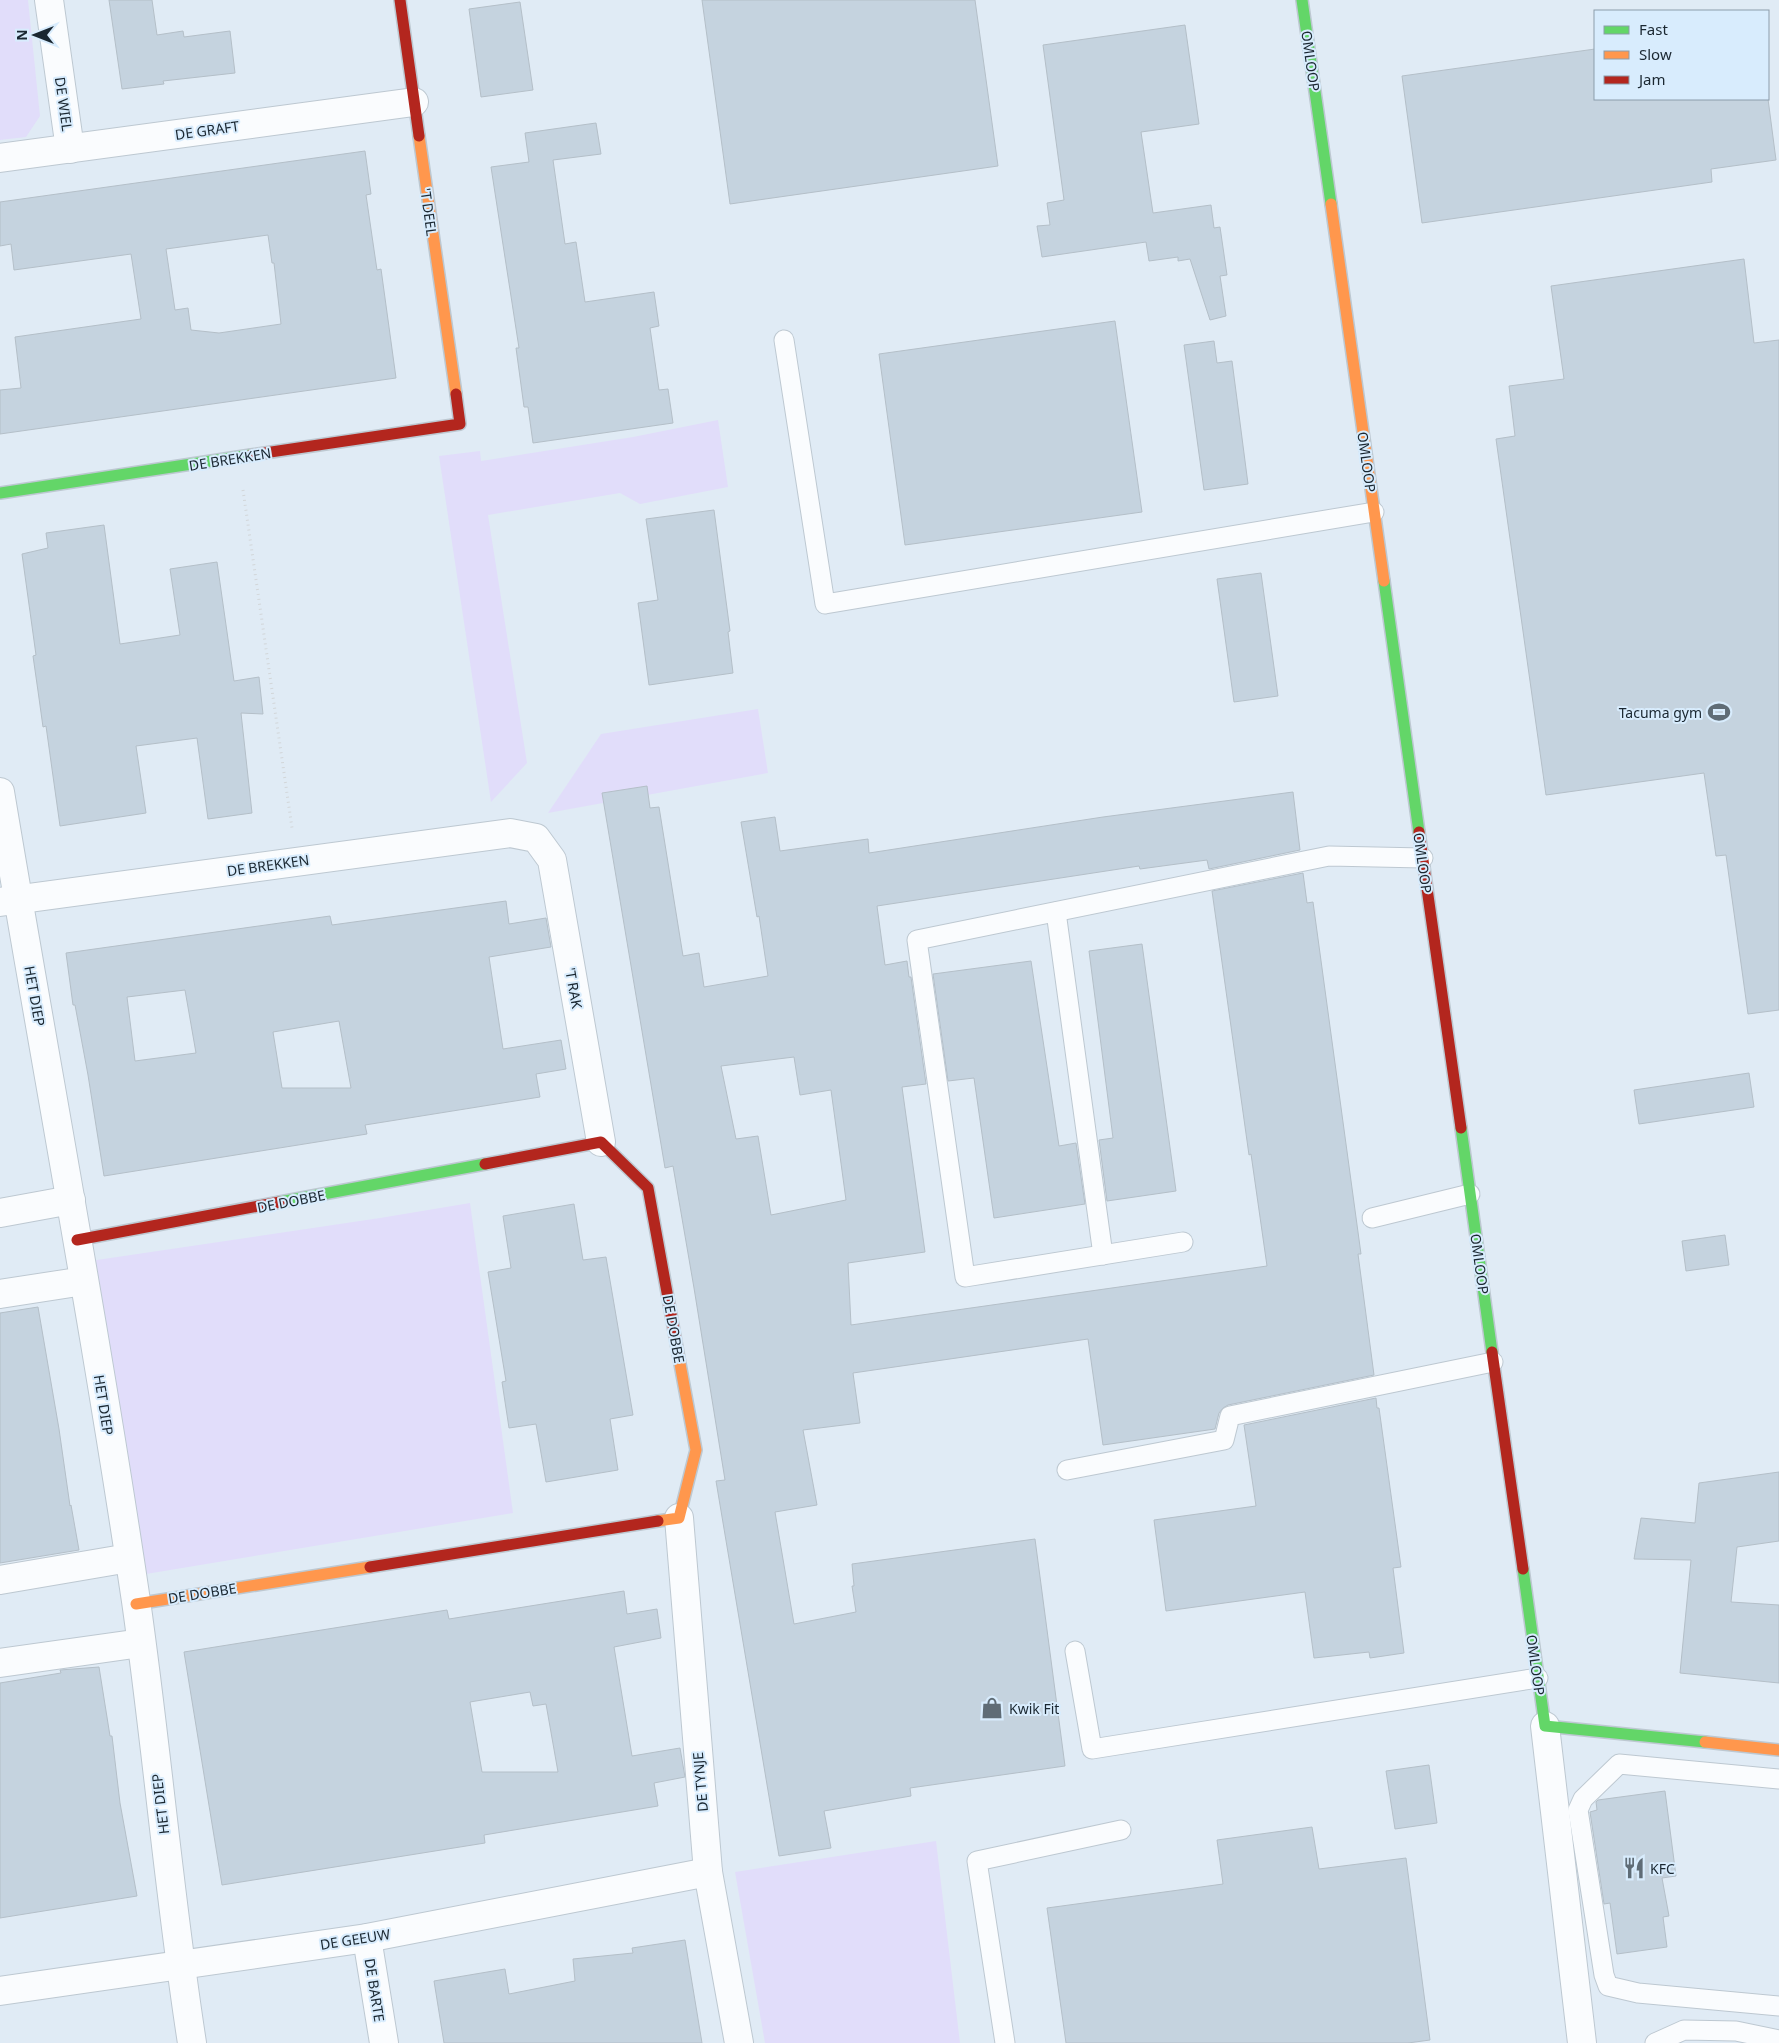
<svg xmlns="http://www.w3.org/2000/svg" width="1779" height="2043" font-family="'Noto Sans',sans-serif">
  <rect width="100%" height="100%" fill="#e0ebf5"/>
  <!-- green -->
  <g fill="#e1ddfa">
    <path d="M0,0H28L40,116L26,137L0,140Z"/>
    <path d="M718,420L728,487L640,504L620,493L488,515L527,763L491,802L439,456L480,451L481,461L633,437Z"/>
    <path d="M758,709L768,773L548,813L601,734Z"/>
    <path d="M470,1203L513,1513L146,1574L90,1261L380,1218Z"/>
    <path d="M936,1841L960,2043H765L735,1872Z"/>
  </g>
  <!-- building -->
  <g fill="#c5d3df" stroke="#b4bfc8" fill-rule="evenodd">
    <path d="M109,0H152L157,35L183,31L184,37L230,31L235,73L163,81L164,84L122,89Z"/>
    <path d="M702,0H975L998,166L730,204Z"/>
    <path d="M520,2L533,90L481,97L469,9Z"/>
    <path d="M1185,25L1199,124L1141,132L1153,213L1211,205L1214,228L1220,227L1227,275L1220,276L1226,316L1210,320L1190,259L1178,261V257L1149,261L1146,242L1042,257L1037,226L1050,225L1047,203L1064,200L1043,45Z"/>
    <path d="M1595,49V99H1768L1776,160L1711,169L1712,182L1422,223L1402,76Z"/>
    <path d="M596,123L601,154L553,160L565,244L576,242L585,302L654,292L659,326L650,328L659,390L668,389L673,423L533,443L528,407H524L516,348H519L491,167L529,162L525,133Z"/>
    <path d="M365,151L371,194L366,195L377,270L381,269L396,378L0,434V390L21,388L15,337L141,319L131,254L14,270L11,244L0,246V202ZM268,235L272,263H274L281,324L219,333L191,330L188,308L175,310L166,249Z"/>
    <path d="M1744,259L1754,343L1779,340V1010L1748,1014L1726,855L1716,856L1704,773L1546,795L1496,439L1515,436L1509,386L1564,379L1551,286Z"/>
    <path d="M1115,321L1142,512L905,545L879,354Z"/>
    <path d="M1214,341L1217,363L1232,361L1248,484L1204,490L1184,345Z"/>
    <path d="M714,510L730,631L728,632L733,673L649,685L638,603L658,600L646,519Z"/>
    <path d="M104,525L120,644L180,635L170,569L217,562L234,681L259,677L263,714L241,713L252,813L208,819L197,738L136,746L146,813L60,826L46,726L43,727L38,691L33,656L36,655L22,554L48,548L46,533Z"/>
    <path d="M1261,573L1278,696L1234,702L1217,579Z"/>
    <path d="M647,786L650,808L659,807L683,956L699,953L704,987L768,976L759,916L757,917L741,822L775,817L780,851L868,839L869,853L1103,817L1293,792L1300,850L1209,869L1207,860L1140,869L1139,866L877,906L885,965L907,961L909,977H911L926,1084L902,1087L925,1252L848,1263L851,1325L1267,1266L1251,1154L1249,1155L1212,891L1303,873L1307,903L1313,902L1361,1254H1358L1374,1375L1228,1405L1223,1408L1219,1413L1215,1429L1103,1445L1088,1339L853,1373L860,1423L803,1430L817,1505L775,1512L794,1624L856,1612L852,1586H854L852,1564L1035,1539L1065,1766L910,1788L911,1796L824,1811L831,1848L779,1856L716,1481L725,1480L694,1288L673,1166L665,1168L602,793ZM794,1057L800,1095L831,1090L846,1200L771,1215L758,1136L736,1139L721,1066Z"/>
    <path d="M506,901L509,924L546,918L551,947L489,957L503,1049L561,1040L566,1069L536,1074L540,1097L365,1125L367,1134L104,1176L88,1075L75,1005H73L66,953L330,916L332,925ZM185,990L196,1053L135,1061L127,997ZM339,1021L351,1088H282L273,1032Z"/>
    <path d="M1142,944L1176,1191L1107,1201L1099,1140L1113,1138L1089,951Z"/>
    <path d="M1031,961L1059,1146L1076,1143L1085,1204L994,1218L974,1078L948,1081L933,974Z"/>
    <path d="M1749,1073L1754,1107L1639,1124L1634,1090Z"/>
    <path d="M574,1204L583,1260L606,1257L633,1415L610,1419L618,1470L546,1482L536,1424L509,1428L502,1382L506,1381L488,1272L511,1268L503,1216Z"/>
    <path d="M1725,1235L1729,1265L1686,1271L1682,1241Z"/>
    <path d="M38,1307L59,1429L70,1506L71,1505L79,1550L0,1563V1313Z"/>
    <path d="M1376,1398L1377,1408H1379L1401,1567L1393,1568L1404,1653L1370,1658L1369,1652L1314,1658L1305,1592L1166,1611L1154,1520L1256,1506L1244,1425Z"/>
    <path d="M1779,1472V1541L1737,1547L1731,1602L1779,1605V1683L1680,1673L1691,1560L1634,1559L1641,1518L1695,1523L1699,1483Z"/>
    <path d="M624,1591L627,1614L657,1609L661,1638L614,1647L632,1756L680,1748L685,1777L654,1783L658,1806L484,1835L485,1843L222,1885L184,1652L447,1610L449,1619ZM530,1692L533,1706L546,1704L558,1772H482L470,1702Z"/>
    <path d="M99,1667L110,1736H112L120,1803L137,1896L0,1918V1683L61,1673L60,1670Z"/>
    <path d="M1429,1765L1437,1823L1395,1829L1386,1771Z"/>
    <path d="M1665,1791L1676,1876L1662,1878L1669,1916L1663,1917L1667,1947L1617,1954L1610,1903L1604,1904L1590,1812L1597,1810L1596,1802L1598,1800Z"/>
    <path d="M1312,1827L1319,1869L1406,1858L1430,2040L1408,2043H1066L1047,1908L1223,1884L1217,1840Z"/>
    <path d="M685,1940L702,2043H444L434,1981L505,1969L509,1994L575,1981L573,1959L633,1953L632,1948Z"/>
  </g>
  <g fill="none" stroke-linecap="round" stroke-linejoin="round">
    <!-- lane casing -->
    <g stroke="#bdc8d1" stroke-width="21">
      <g id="lane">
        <path d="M784,340L825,604L1374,512"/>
        <path d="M1056,912L1103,1255"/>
        <path d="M1372,1218L1470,1194"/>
        <path d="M1183,1242L965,1277L917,940L1329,856L1423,858"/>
        <path d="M1067,1470L1224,1440L1230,1416L1493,1362"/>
        <path d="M1075,1651L1092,1749L1538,1678"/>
        <path d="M1779,1779L1619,1764L1583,1799L1578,1810L1604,1975L1608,1986L1638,1993L1779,2006"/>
        <path d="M1005,2043L977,1861L1121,1830"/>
        <path d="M1655,2043L1684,2030L1736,2031L1779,2040"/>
      </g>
    </g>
    <!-- street casing -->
    <g stroke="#bdc8d1" stroke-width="30">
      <g id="street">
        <path d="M49,0L70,149"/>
        <path d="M0,158L414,102"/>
        <path d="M0,792C45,1062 96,1331 136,1601C157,1748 169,1896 192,2043"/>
        <path d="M0,902L510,833L536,838L552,860L601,1142"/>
        <path d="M0,1213L71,1200"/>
        <path d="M0,1294L84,1281"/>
        <path d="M679,1518L708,1872L739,2043"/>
        <path d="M0,1580L129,1558"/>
        <path d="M0,1663L141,1643"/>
        <path d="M1545,1726L1582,2043"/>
        <path d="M367,1938L384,2043"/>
        <path d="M0,1991L367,1938L708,1872"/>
      </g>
    </g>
    <!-- fast casing -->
    <g stroke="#bdc8d1" stroke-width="14">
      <g id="fast">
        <path d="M1302,0L1331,204"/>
        <path d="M0,493L251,455"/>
        <path d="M1384,581L1419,832"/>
        <path d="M1461,1128L1492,1352"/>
        <path d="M280,1202L485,1164"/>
        <path d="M1523,1569L1545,1726L1705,1742"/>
      </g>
    </g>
    <!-- slow casing -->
    <g stroke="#bdc8d1" stroke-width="14">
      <g id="slow">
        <path d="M419,136L456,394"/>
        <path d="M1331,204L1384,581"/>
        <path d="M658,1521L679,1518L696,1450L678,1353"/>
        <path d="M136,1604L370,1567"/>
        <path d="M1705,1742L1779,1750"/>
      </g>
    </g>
    <!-- jam casing -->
    <g stroke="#bdc8d1" stroke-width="14">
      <g id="jam">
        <path d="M400,0L419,136"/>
        <path d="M251,455L460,424L456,394"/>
        <path d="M1419,832L1461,1128"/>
        <path d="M485,1164L601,1142L648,1188L678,1353"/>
        <path d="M77,1240L280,1202"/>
        <path d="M1492,1352L1523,1569"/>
        <path d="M370,1567L658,1521"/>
      </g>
    </g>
    <!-- path -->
    <path stroke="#d2d6d9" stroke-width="3" stroke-dasharray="1 4" stroke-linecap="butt" d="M243,490L292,828"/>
    <!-- lane -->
    <use href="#lane" stroke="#fafcfe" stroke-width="19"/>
    <!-- street -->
    <use href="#street" stroke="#fafcfe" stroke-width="28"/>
    <!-- fast -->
    <use href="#fast" stroke="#63d668" stroke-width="11"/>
    <!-- slow -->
    <use href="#slow" stroke="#ff974d" stroke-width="11"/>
    <!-- jam -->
    <use href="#jam" stroke="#b3261e" stroke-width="11"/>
  </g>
  <!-- icons -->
  <defs>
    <g id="stadium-bare" transform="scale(1.725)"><path d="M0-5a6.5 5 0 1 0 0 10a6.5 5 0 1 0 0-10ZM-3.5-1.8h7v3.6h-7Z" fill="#5f6c76" stroke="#d8ecfd" stroke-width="2.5" paint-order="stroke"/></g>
    <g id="shop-bare" transform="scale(1.725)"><path d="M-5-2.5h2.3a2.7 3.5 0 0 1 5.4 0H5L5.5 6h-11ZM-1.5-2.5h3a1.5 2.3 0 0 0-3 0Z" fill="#5f6c76" stroke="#d8ecfd" stroke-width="2.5" paint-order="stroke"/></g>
    <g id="restaurant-bare" transform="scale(1.725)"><path d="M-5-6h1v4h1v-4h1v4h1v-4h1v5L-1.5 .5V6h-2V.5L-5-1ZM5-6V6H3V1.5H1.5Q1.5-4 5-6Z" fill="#5f6c76" stroke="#d8ecfd" stroke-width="2.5" paint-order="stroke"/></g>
  </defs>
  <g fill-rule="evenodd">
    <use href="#stadium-bare" x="1719" y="712"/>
    <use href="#shop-bare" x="992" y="1708"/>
    <use href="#restaurant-bare" x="1634" y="1868"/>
  </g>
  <g text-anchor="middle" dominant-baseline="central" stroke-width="4" stroke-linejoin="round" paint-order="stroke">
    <!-- street labels -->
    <g font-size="14" fill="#1a2731" stroke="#d8ecfd">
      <text transform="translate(1311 61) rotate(82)">OMLOOP</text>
      <text transform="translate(64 104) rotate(82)">DE WIEL</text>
      <text transform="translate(207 130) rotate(-8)">DE GRAFT</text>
      <text transform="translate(429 212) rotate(82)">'T DEEL</text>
      <text transform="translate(230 459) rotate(-9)">DE BREKKEN</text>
      <text transform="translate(1367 462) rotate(82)">OMLOOP</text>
      <text transform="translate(1423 863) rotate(82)">OMLOOP</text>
      <text transform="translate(268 865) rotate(-8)">DE BREKKEN</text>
      <text transform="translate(574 988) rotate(80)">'T RAK</text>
      <text transform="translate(35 996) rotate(80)">HET DIEP</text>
      <text transform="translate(291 1201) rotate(-11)">DE DOBBE</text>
      <text transform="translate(1480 1264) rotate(82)">OMLOOP</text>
      <text transform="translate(674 1329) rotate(80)">DE DOBBE</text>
      <text transform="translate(104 1405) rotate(81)">HET DIEP</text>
      <text transform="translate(202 1593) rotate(-9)">DE DOBBE</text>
      <text transform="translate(1536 1665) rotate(82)">OMLOOP</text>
      <text transform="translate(700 1782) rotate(-95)">DE TYNJE</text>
      <text transform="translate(160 1804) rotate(-97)">HET DIEP</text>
      <text transform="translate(355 1939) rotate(-9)">DE GEEUW</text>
      <text transform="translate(375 1990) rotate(81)">DE BARTE</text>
    </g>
    <!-- poi labels -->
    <g font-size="14" fill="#1a2731" stroke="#d8ecfd" text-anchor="start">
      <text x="1702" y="712" text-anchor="end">Tacuma gym</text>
      <text x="1009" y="1708">Kwik Fit</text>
      <text x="1650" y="1868">KFC</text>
    </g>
  </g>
  <!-- legend -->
  <rect x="1594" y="10" width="175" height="90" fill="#d8ecfd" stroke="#8c9dab"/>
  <rect x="1604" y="26" width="25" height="8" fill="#63d668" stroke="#8c9dab"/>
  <text x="1639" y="35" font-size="15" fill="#1a2731">Fast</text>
  <rect x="1604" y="51" width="25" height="8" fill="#ff974d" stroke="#8c9dab"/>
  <text x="1639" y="60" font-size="15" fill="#1a2731">Slow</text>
  <rect x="1604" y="76" width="25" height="8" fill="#b3261e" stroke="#8c9dab"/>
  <text x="1639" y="85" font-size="15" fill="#1a2731">Jam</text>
  <!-- north arrow -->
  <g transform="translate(35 35) rotate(270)" stroke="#d8ecfd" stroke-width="4" paint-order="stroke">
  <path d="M0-4L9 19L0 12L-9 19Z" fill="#1a2731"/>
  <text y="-8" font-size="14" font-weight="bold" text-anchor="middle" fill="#1a2731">N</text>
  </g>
</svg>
